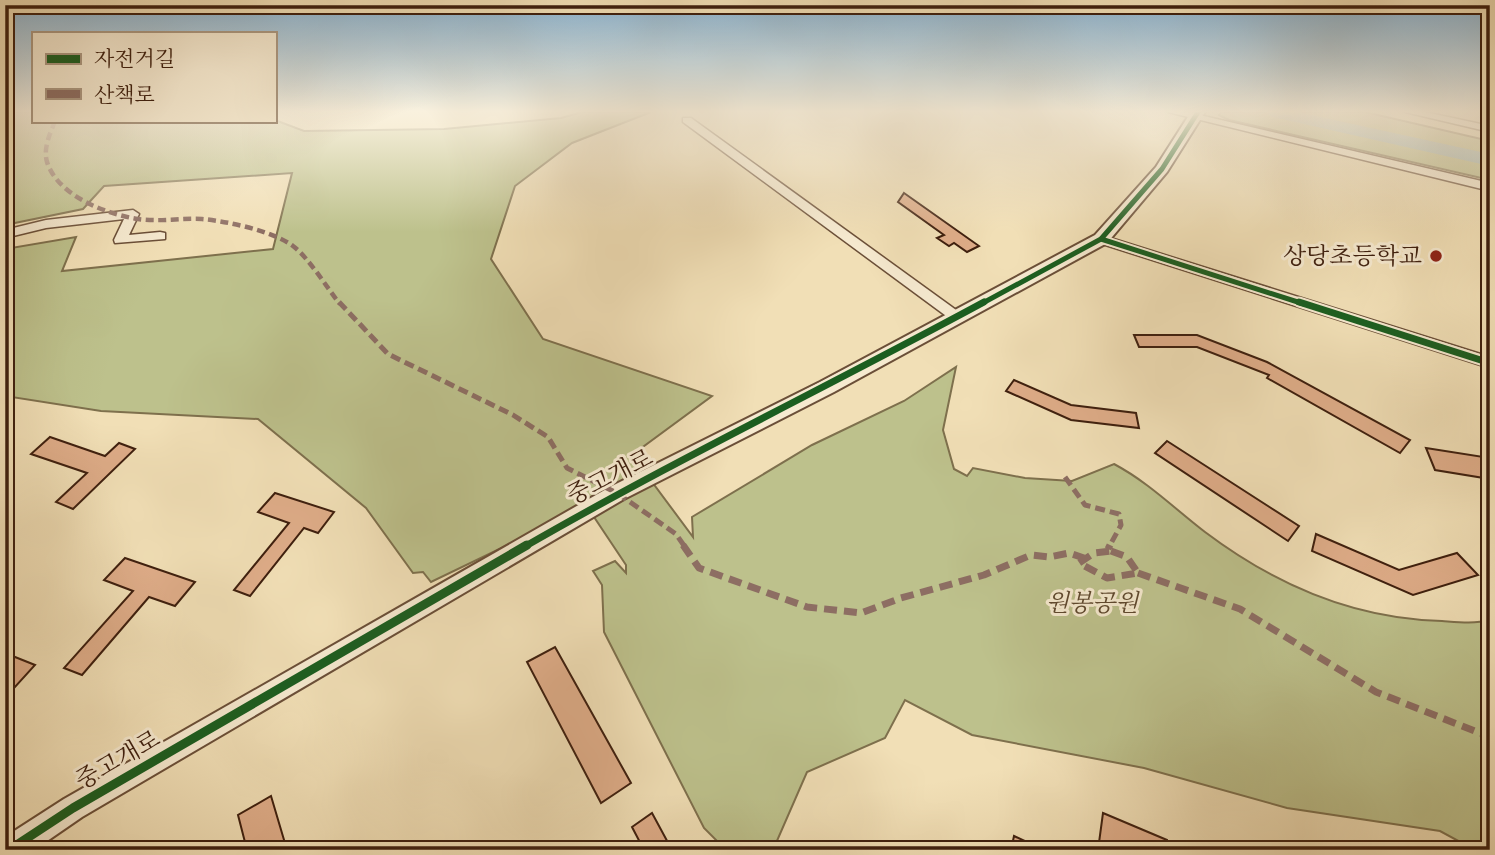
<svg xmlns="http://www.w3.org/2000/svg" width="1495" height="855" font-family="Cardo,'Noto Serif KR',serif">
  <rect width="100%" height="100%" fill="#f1dfb6"/>
  <filter id="stains"><feTurbulence type="fractalNoise" baseFrequency=".00286" numOctaves="4"/><feColorMatrix values="0 0 0 0 .2 0 0 0 0 .09 0 0 0 0 .02 0 0 0 .5 -.17"/></filter>
  <radialGradient id="worn" r=".72"><stop offset=".6" stop-color="#630" stop-opacity="0"/><stop offset="1" stop-color="#630" stop-opacity=".3"/></radialGradient>
  <!-- green -->
  <g fill="#bdc18c" stroke="#7e704d" stroke-width="2">
    <path d="M5,112H33V121L275,120L304,131L444,129L561,118L582,112H651L572,143L515,186L491,259L543,339L712,396L632,455L693,537L692,517L812,445L904,401L956,367L943,430L954,469L967,476L973,468L1025,478L1072,481L1114,464C1148,482 1175,509 1205,532C1274,584 1354,619 1442,621C1457,622 1474,624 1490,620V850H1475L1440,831L1287,808L1144,768L972,735L905,700L885,738L807,772L773,850H726L704,828L604,632L602,585L593,571L615,561L626,573V565L576,490L569,489L582,509L431,582L423,572L413,573L366,508L258,419L101,411L5,396V249L76,237L62,271L273,249L292,173L104,186L83,209L5,225Z"/>
    <path d="M1221,112H1365L1490,141V180L1229,120L1219,115Z"/>
  </g>
  <g fill="none" stroke-linecap="round" stroke-linejoin="round">
    <!-- river -->
    <path fill="#9fbab8" fill-rule="evenodd" d="M1264,112H1298L1490,154V166L1273,117Z"/>
  </g>
  <!-- building -->
  <g fill="#dfad89" stroke="#3e1f0e" stroke-width="2">
    <path d="M904,193L979,246L967,252L954,243L949,246L937,238L944,235L898,202Z"/>
    <path d="M1134,335H1197L1267,362L1410,440L1400,453L1267,378L1269,375L1197,347H1139Z"/>
    <path d="M1014,380L1071,405L1136,413L1139,428L1071,420L1006,391Z"/>
    <path d="M50,437L105,456L119,443L135,449L73,509L56,502L87,473L31,454Z"/>
    <path d="M1167,441L1299,526L1288,541L1155,453Z"/>
    <path d="M1426,448L1490,458V479L1435,470Z"/>
    <path d="M275,493L334,512L318,533L304,528L250,596L234,590L289,523L258,512Z"/>
    <path d="M1316,534L1399,570L1457,553L1478,575L1413,595L1312,551Z"/>
    <path d="M125,558L195,582L175,606L149,597L82,675L64,668L133,591L104,580Z"/>
    <path d="M555,647L631,783L601,803L527,662Z"/>
    <path d="M5,653L35,665L5,698Z"/>
    <path d="M271,796L287,850H247L238,815Z"/>
    <path d="M652,813L672,850H644L632,827Z"/>
    <path d="M1103,813L1167,840V850H1098Z"/>
    <path d="M1014,836L1044,850H1011Z"/>
  </g>
  <g fill="none" stroke-linecap="round" stroke-linejoin="round">
    <!-- minor casing -->
    <g stroke="#6b4f38" stroke-width="3">
      <g id="minor">
        <path d="M1168,112H1187L1490,183V191Z"/>
        <path d="M1405,112H1425L1490,126V132Z"/>
        <path d="M683,118H691L963,315L965,318L963,321H953L683,122Z"/>
        <path d="M133,210L139,214L129,235L160,232L165,233V239L115,243L114,240L124,219L46,228L5,238V230L46,220Z"/>
        <path d="M1101,235L1490,357V368L1096,242L1095,239Z"/>
      </g>
    </g>
    <!-- tertiary casing -->
    <g stroke="#6b4f38" stroke-width="4">
      <path id="tertiary" d="M1191,112H1205L1167,172L1107,243L834,392L624,499L82,817L34,850H5V837L64,799L610,487L820,382L1095,235L1156,167Z"/>
    </g>
    <!-- minor -->
    <use href="#minor" fill="#f6ead0" fill-rule="evenodd"/>
    <!-- tertiary -->
    <use href="#tertiary" fill="#f6ead0" fill-rule="evenodd"/>
    <!-- quiet-far2 -->
    <path stroke="#8d6e63" stroke-width="4.5" stroke-dasharray="8 4.5" stroke-linecap="butt" d="M55,121C50,134 43,148 47,162C58,196 106,214 138,219C159,222 181,218 202,219C226,221 273,231 293,246C309,258 327,288 340,304"/>
    <!-- quiet-far1 -->
    <g stroke="#8d6e63" stroke-width="5" stroke-dasharray="10 5" stroke-linecap="butt">
      <path d="M339,302L388,354L513,415L548,437L567,468L617,493L676,534L685,547"/>
      <path d="M1065,477L1085,505L1119,514L1121,525L1109,547"/>
    </g>
    <!-- quiet -->
    <g stroke="#8d6e63" stroke-width="7" stroke-dasharray="13 7" stroke-linecap="butt">
      <path d="M683,545L699,568L807,607L861,613L901,598L984,575L1031,555L1049,557L1069,553L1084,558"/>
      <path d="M1108,549L1110,545"/>
      <path d="M1111,551L1127,557L1138,573L1107,578L1079,563L1094,553Z"/>
      <path d="M1138,573L1240,609L1376,692L1490,737"/>
    </g>
    <!-- cycleway-far2 casing -->
    <g stroke="#f6ead0" stroke-width="9">
      <g id="cycleway-far2">
        <path d="M1101,239L1304,304"/>
        <path d="M981,304L1101,239L1162,169L1198,112"/>
      </g>
    </g>
    <!-- cycleway-far1 casing -->
    <g stroke="#f6ead0" stroke-width="11">
      <g id="cycleway-far1">
        <path d="M1299,302L1490,363"/>
        <path d="M524,547C675,460 831,385 984,302"/>
      </g>
    </g>
    <!-- cycleway casing -->
    <g stroke="#f6ead0" stroke-width="13">
      <path id="cycleway" d="M9,850L73,808L527,545"/>
    </g>
    <!-- cycleway-far2 -->
    <use href="#cycleway-far2" stroke="#1b5e20" stroke-width="5"/>
    <!-- cycleway-far1 -->
    <use href="#cycleway-far1" stroke="#1b5e20" stroke-width="7"/>
    <!-- cycleway -->
    <use href="#cycleway" stroke="#1b5e20" stroke-width="9"/>
  </g>
  <!-- sky -->
  <linearGradient id="sky" x2="0" y2="1"><stop stop-color="#8bb6d5"/><stop offset="0.48" stop-color="#f9f1de"/><stop offset="1" stop-color="#f9f1de" stop-opacity="0"/></linearGradient>
  <rect width="1495" height="232" fill="url(#sky)"/>
  <!-- markers -->
  <circle fill="#8f2418" stroke="#f6ead0" stroke-width="2.5" cx="1436" cy="256" r="7"/>
  <g text-anchor="middle" dominant-baseline="central" stroke-width="6" stroke-linejoin="round" paint-order="stroke">
    <!-- poi labels -->
    <g font-size="24" fill="#3e1f0e" stroke="#f6ead0" text-anchor="end">
      <text x="1422" y="256">상당초등학교</text>
    </g>
    <!-- street labels -->
    <g font-size="24" fill="#3e1f0e" stroke="#f6ead0">
      <text transform="translate(610 477) rotate(-27)">중고개로</text>
      <text transform="translate(118 760) rotate(-30)">중고개로</text>
    </g>
    <!-- park labels -->
    <g font-size="24" font-style="italic" fill="#5e482e" stroke="#f6ead0">
      <text x="1092" y="603">원봉공원</text>
    </g>
  </g>
  <!-- margin -->
  <rect width="1495" height="855" fill="none" stroke="#f1dfb6" stroke-width="28"/>
  <rect x="7" y="7" width="1481" height="841" fill="none" stroke="#3e1f0e" stroke-width="3.5"/>
  <rect x="14" y="14" width="1467" height="827" fill="none" stroke="#3e1f0e" stroke-width="2"/>
  <!-- legend -->
  <rect x="32" y="32" width="245" height="91" fill="#f6ead0" stroke="#ac9982" stroke-width="2"/>
  <rect x="46" y="54" width="35" height="10" fill="#1b5e20" stroke="#ac9982" stroke-width="2"/>
  <text x="94" y="66" font-size="21" fill="#3e1f0e">자전거길</text>
  <rect x="46" y="89" width="35" height="10" fill="#8d6e63" stroke="#ac9982" stroke-width="2"/>
  <text x="94" y="102" font-size="21" fill="#3e1f0e">산책로</text>
  <rect width="100%" height="100%" filter="url(#stains)"/>
  <rect width="100%" height="100%" fill="url(#worn)"/>
</svg>
